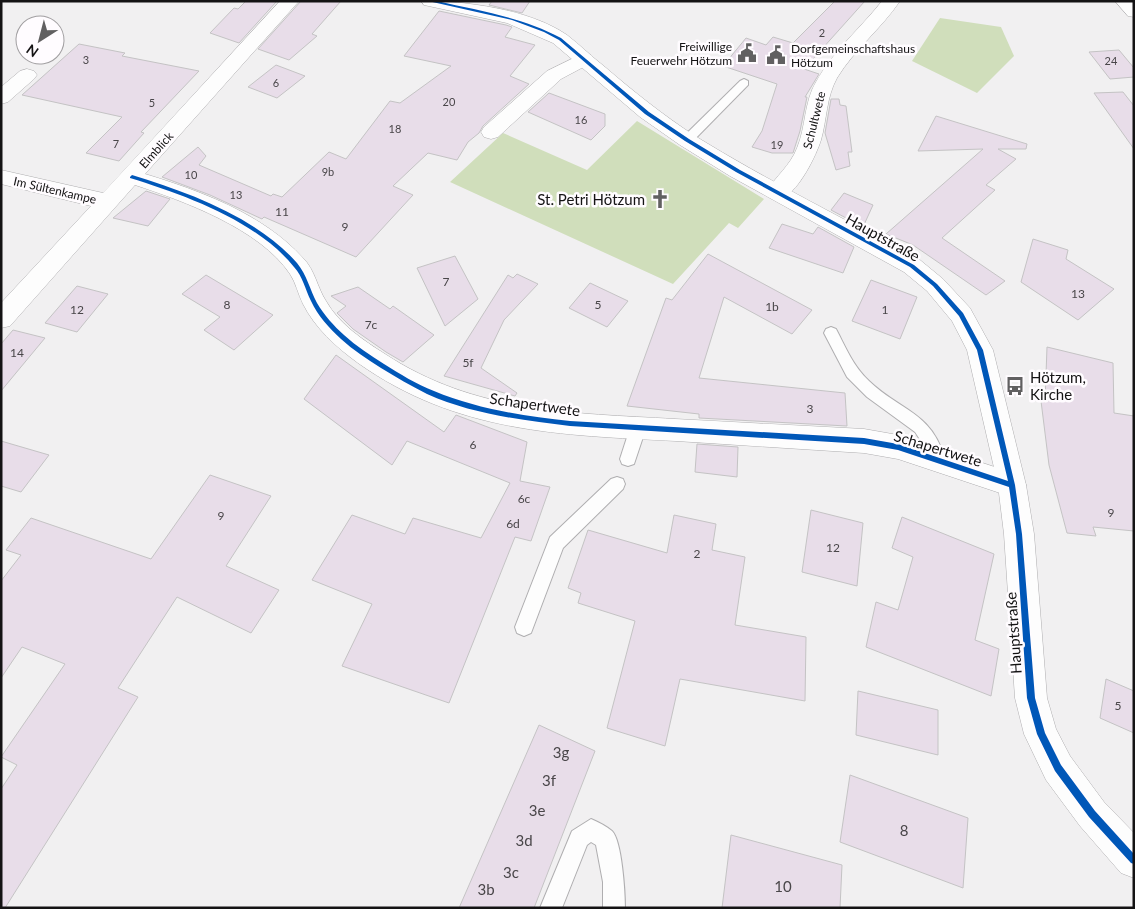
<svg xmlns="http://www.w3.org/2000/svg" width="1135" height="909" font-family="Lato,sans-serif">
  <rect width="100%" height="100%" fill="#f1f0f1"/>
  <!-- green -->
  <g fill="#d0debb">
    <path d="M940,18L1001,27L1014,56L977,93L912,61Z"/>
    <path d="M637,121L764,199L738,228L729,223L673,284L450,182L503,133L587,170Z"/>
  </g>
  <!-- building -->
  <g fill="#e8dde9" stroke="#c4c3c4">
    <path d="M246,1H277L239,43L210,33L234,8L238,9Z"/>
    <path d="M301,1H341L312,34L317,36L289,60L258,49Z"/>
    <path d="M492,1H530L522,13L489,5Z"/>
    <path d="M835,1H865L804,69L819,74L805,97H807L800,131L793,153H772L752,147L762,131L777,84L723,66L746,38L766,45L773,37L793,43Z"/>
    <path d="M439,11L506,25L512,27L505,37L535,45L510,76L529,84L483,126L479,133L468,142L457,160L428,153L393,186L413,195L356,257L264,217L262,219L210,195L162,177L198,147L206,156L199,165L271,196L273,194L282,197L329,152L346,159L390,101L400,103L451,66L404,56Z"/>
    <path d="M79,44L125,53L122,56L199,71L141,132L144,133L119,161L86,153L122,117L22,95Z"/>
    <path d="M1119,50L1134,68V77L1110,79L1089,52Z"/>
    <path d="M276,65L305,76L277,98L248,87Z"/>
    <path d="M1123,92L1134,106V149L1094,93Z"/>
    <path d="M549,93L605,114V126L591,140L528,112Z"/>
    <path d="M831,99H839L840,105L846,106L852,152H848L850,166L836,170L825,133Z"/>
    <path d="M936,116L1027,144L1026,149H998L1016,159L986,185L995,190L942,238L1005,281L986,295L913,245L886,234L983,149L918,151Z"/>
    <path d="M146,191L170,199L148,226L113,218Z"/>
    <path d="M844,193L873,205L863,227L831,210Z"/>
    <path d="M782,224L813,234L818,227L854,247L843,273L769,248Z"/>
    <path d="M1033,239L1068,250L1066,259L1114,289L1078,320L1021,282Z"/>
    <path d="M708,254L812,310L792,334L724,297L699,378L845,393L847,426L699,418V414L627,406L666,298L672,300Z"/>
    <path d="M455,256L478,299L445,326L417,268Z"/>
    <path d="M517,274L538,284L504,320L481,368L517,393L515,396L444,376L508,275L513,278Z"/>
    <path d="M206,275L273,315L234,350L204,330L220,317L182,294Z"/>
    <path d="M871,280L917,297L900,339L852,321Z"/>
    <path d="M590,283L628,301L607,327L569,308Z"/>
    <path d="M77,286L108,294L77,332L45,323Z"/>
    <path d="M358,287L390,309L393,306L434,335L403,362L386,352L353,329L337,313L346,306L331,296Z"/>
    <path d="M13,330L45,338L1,391V344Z"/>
    <path d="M1047,347L1113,363L1114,413L1134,416V531L1093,527L1096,536L1067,533L1049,465L1041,401L1045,402Z"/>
    <path d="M336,355L444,432L456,415L527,442L520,481L550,487L531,541L515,537L449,703L342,666L372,604L312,580L352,515L405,534L413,518L481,538L510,483L407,441L392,465L304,399Z"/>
    <path d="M1,441L49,455L21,492L1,486Z"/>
    <path d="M697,444L738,447L737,477L695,472Z"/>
    <path d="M210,475L271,496L226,566L279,590L251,633L177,597L118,688L138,697L5,908H1V789L17,765L1,757L65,664L22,647L1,678V581L21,555L6,550L31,518L151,559Z"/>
    <path d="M811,510L863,523L857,586L802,572Z"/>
    <path d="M674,515L716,524L712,550L745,557L735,625L806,637L805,701L680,679L665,746L607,728L635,621L578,603L581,593L568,588L588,530L667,553Z"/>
    <path d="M902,517L994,554L975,640L999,649L991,696L866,647L876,602L898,610L913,557L892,548Z"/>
    <path d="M1106,679L1134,691V733L1100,718Z"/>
    <path d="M858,691L938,710V755L856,735Z"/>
    <path d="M539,725L595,751L534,908H459Z"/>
    <path d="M850,775L968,818L963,888L840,842Z"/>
    <path d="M731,835L842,865L840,908H722Z"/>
  </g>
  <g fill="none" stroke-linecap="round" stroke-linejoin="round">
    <!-- service casing -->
    <g stroke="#afaeb0" stroke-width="2">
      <g id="service">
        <path d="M744,79L748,81V85L691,143H683L681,140L683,137L740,81Z"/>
        <path d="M831,327L836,329C846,348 853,366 869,381C900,411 931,411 945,459L943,464L937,466L931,464L925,447L915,432L867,397L847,377L824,333L826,329Z"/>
        <path d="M638,421L644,423L646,428L634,464L628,466L622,464L620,459L630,428L632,423Z"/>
        <path d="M617,477L623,479L625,484L623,489L563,548L531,633L524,636L517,633L515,627L550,537L611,479Z"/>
        <path d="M591,819C598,822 606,826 612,831C622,841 625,893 625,908H603V882L596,845L591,842L587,845L562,908H540L572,831Z"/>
      </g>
    </g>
    <!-- minor casing -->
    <g stroke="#afaeb0" stroke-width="1">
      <g id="minor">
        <path d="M280,1H299L145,174C201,191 263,214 303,258C315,270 317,287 326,301C339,324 363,340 385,354C475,413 571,413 675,419C738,422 801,426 864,429L898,435L1022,476L1026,485L1022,494L1012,497L898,459L864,453C801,449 738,445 676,441C560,435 457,433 358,363C336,347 315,328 303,304C298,294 296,283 290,274C260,229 184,201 135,185L10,326L1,328V303L91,206L1,184V170L103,193Z"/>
        <path d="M882,1H900C881,29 854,50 837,78C826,98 827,119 821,140C816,156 799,190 784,197C779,200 774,199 769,197L766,192C776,176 790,166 797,148C806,127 804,102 816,82C833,51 860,29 882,1Z"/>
        <path d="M1115,1H1134V17L1128,16Z"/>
        <path d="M584,53L591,55L594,59L591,63L561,79L498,137L491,139L484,137L481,132L484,127L547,71Z"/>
        <path d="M27,69L34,71L37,75L34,79L8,102L1,104V87L20,71Z"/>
      </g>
    </g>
    <!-- tertiary casing -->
    <g stroke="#afaeb0" stroke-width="1">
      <path id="tertiary" d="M421,1C466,1 529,9 567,35C580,45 592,57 605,67C634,92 663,115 695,136C768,181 845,219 920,260L943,279L970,308L993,350L1026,485L1034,534L1047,698L1056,729L1070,756L1104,802L1134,833V878L1121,873L1080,826L1046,780L1024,734L1015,698L1004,534L998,485L967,350L952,321L927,291L904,272L730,176L680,145L640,117L553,43L507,23L424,5Z"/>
    </g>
    <!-- service -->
    <use href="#service" fill="#fdfdfd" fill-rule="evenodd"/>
    <!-- minor -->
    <use href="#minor" fill="#fdfdfd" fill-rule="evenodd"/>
    <!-- tertiary -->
    <use href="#tertiary" fill="#fdfdfd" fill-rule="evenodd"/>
    <!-- cycleway casing -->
    <g stroke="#fffcff" stroke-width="3">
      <path id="cycleway" d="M428,1H437C480,11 522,17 561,38L649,112L689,139L740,170L914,265L937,284L963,313L983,350L1015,485L1022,534L1035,698L1045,733L1061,765L1095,811L1134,854V864L1131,863L1089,817L1055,771L1037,734L1027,698L1016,534L1009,487L898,450L864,444L570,426C522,420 471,414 427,394C411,386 396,377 381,368C367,359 353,350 341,339C329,328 318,316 311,301C305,289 303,277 294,267C257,221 185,195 130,178V177L132,175C188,192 258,218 297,263C307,275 310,290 317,303C324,315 334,326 344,335C356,346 370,355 384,364C400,374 416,384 434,391C477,409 524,416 570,421L864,438L898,444L1008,481L977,350L959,316L933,286L910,267L736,172L685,141L645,114L559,40L544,32L512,20Z"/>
    </g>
    <!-- cycleway -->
    <use href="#cycleway" fill="#0057b8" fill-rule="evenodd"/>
  </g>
  <!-- icons -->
  <defs>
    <g id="civic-bare" transform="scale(1.5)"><path d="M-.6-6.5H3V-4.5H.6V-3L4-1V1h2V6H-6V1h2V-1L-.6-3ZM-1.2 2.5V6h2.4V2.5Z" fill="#616061" stroke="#fffcff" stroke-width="2.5" paint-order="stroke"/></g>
    <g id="church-bare" transform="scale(1.5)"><path d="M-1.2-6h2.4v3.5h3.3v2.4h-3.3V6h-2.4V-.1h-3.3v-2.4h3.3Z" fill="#616061" stroke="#fffcff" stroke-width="2.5" paint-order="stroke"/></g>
    <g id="bus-bare" transform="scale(1.5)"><path d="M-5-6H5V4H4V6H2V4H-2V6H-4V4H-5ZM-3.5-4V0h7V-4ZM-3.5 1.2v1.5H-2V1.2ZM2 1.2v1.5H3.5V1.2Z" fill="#616061" stroke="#fffcff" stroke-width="2.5" paint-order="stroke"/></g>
  </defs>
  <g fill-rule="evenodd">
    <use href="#civic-bare" x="747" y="53"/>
    <use href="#civic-bare" x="776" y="55"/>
    <use href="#church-bare" x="660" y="199"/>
    <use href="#bus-bare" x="1015" y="386"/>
  </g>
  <g text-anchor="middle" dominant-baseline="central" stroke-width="5" stroke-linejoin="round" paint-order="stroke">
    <!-- far-number labels -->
    <g font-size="11" fill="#494649">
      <text x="822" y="32">2</text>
      <text x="86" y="59">3</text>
      <text x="1111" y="60">24</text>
      <text x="276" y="82">6</text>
      <text x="449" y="101">20</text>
      <text x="152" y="102">5</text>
      <text x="581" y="119">16</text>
      <text x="395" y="128">18</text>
      <text x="116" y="143">7</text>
      <text x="777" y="144">19</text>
      <text x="328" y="171">9b</text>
      <text x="191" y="174">10</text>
      <text x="236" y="194">13</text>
    </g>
    <!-- far-poi labels -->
    <g font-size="12" fill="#141314" stroke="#fffcff" text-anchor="end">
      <text x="732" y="46">Freiwillige<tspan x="732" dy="14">Feuerwehr Hötzum</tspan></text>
      <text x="791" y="48" text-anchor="start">Dorfgemeinschaftshaus<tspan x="791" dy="14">Hötzum</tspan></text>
    </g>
    <!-- far-street labels -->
    <g font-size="12" fill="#141314" stroke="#fffcff">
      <text transform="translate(814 120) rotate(-76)">Schultwete</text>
      <text transform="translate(156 150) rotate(-48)">Elmblick</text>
      <text transform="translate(55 190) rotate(13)">Im Sültenkampe</text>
    </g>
    <!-- number labels -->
    <g font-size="12" fill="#494649">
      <text x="282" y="211">11</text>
      <text x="345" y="226">9</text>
      <text x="446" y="281">7</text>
      <text x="1078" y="293">13</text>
      <text x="227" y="304">8</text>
      <text x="598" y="304">5</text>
      <text x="772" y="306">1b</text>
      <text x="77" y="309">12</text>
      <text x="885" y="309">1</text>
      <text x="371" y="324">7c</text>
      <text x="17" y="352">14</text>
      <text x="468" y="362">5f</text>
      <text x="810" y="408">3</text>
      <text x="473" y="444">6</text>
      <text x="524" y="498">6c</text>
      <text x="1111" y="512">9</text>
      <text x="221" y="515">9</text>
      <text x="513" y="523">6d</text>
      <text x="833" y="547">12</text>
      <text x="697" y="553">2</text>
      <text x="1118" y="705">5</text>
    </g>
    <!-- poi labels -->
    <g font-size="15" fill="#141314" stroke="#fffcff" text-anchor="end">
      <text x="645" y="199">St. Petri Hötzum</text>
      <text x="1030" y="377" text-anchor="start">Hötzum,<tspan x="1030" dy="17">Kirche</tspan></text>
    </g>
    <!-- street labels -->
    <g font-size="15" fill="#141314" stroke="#fffcff">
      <text transform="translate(883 237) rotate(29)">Hauptstraße</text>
      <text transform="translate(535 404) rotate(8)">Schapertwete</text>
      <text transform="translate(938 448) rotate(17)">Schapertwete</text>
      <text transform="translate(1013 633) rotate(-94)">Hauptstraße</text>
    </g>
    <!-- near-number labels -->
    <g font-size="15" fill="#494649">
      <text x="561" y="752">3g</text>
      <text x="549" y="780">3f</text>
      <text x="537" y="810">3e</text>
      <text x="904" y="830">8</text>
      <text x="524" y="840">3d</text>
      <text x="511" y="872">3c</text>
      <text x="783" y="886">10</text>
      <text x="486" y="889">3b</text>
    </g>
  </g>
  <!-- border -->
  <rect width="1135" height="909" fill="none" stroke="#141314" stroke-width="5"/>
  <!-- north arrow -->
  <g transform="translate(40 40) rotate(216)"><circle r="24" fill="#fffcff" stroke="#a19fa1"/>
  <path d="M0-4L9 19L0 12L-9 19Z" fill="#616061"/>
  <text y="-8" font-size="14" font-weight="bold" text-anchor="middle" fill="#141314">N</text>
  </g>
</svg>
